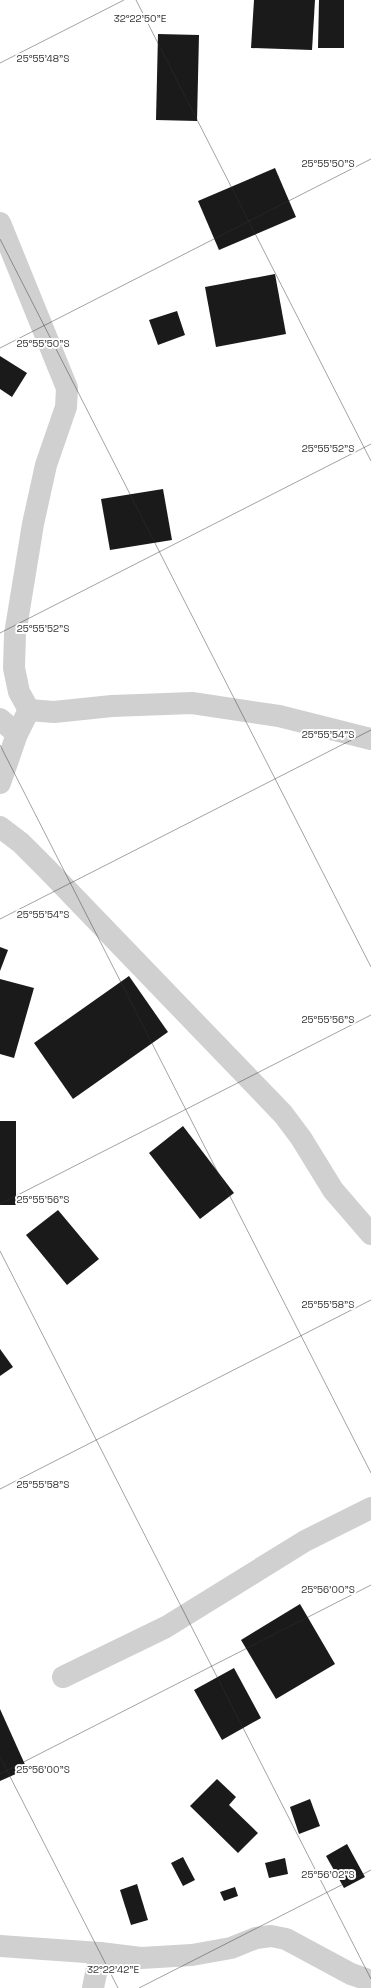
<svg xmlns="http://www.w3.org/2000/svg" width="371" height="1988" font-family="'Space Grotesk',sans-serif">
  <rect width="100%" height="100%" fill="#fff"/>
  <!-- building -->
  <g fill="#1a1a1a">
    <path d="M254,0H315L312,50L251,48Z"/>
    <path d="M319,0H344V48H318Z"/>
    <path d="M158,34L199,35L197,121L156,120Z"/>
    <path d="M275,168L296,217L219,250L198,201Z"/>
    <path d="M275,274L286,334L216,347L205,287Z"/>
    <path d="M177,311L185,335L158,345L149,320Z"/>
    <path d="M0,356L27,373L12,397L0,389Z"/>
    <path d="M163,489L172,540L110,550L101,499Z"/>
    <path d="M0,947L8,950L0,971Z"/>
    <path d="M129,976L168,1032L73,1099L34,1043Z"/>
    <path d="M0,979L34,988L14,1058L0,1054Z"/>
    <rect x="0" y="1121" width="16" height="84"/>
    <path d="M183,1126L234,1193L200,1219L149,1153Z"/>
    <path d="M58,1210L99,1259L67,1285L26,1235Z"/>
    <path d="M0,1349L13,1367L0,1376Z"/>
    <path d="M300,1604L335,1664L276,1699L241,1640Z"/>
    <path d="M234,1668L261,1718L222,1740L194,1690Z"/>
    <path d="M0,1709L27,1769L0,1781Z"/>
    <path d="M217,1779L236,1797L229,1805L258,1833L238,1853L190,1806Z"/>
    <path d="M310,1799L320,1826L299,1834L290,1807Z"/>
    <path d="M347,1844L365,1877L344,1888L326,1856Z"/>
    <path d="M183,1857L195,1880L183,1886L171,1863Z"/>
    <path d="M285,1858L288,1874L269,1878L265,1863Z"/>
    <path d="M137,1884L148,1920L131,1925L120,1890Z"/>
    <path d="M235,1887L238,1896L224,1901L220,1892Z"/>
  </g>
  <g fill="none" stroke-linecap="round" stroke-linejoin="round">
    <!-- minor -->
    <g stroke="#d0d0d0" stroke-width="22">
      <path d="M0,223L67,388L66,407L46,465L33,524L15,634L14,668L19,692L29,710"/>
      <path d="M29,710L54,712L112,706L192,703L279,716L371,739"/>
      <path d="M0,719L17,734"/>
      <path d="M0,783L17,734L29,710"/>
      <path d="M0,827L21,843L47,869L283,1114L301,1138L333,1190L371,1234"/>
      <path d="M63,1677L166,1627L305,1541L371,1508"/>
      <path d="M0,1946L100,1953L141,1958L192,1955L231,1948L256,1938L271,1936L286,1939L351,1974L371,1981"/>
      <path d="M93,1988L100,1953"/>
    </g>
  </g>
  <!-- ticks -->
  <path fill="none" stroke="#333" stroke-width="1" stroke-opacity="0.45" d="M136,0L371,461M0,63L124,0M0,239L371,967M0,348L371,159M0,633L371,444M0,745L371,1473M0,919L371,730M0,1204L371,1015M0,1251L371,1979M0,1489L371,1300M0,1757L118,1988M0,1774L371,1585M139,1988L371,1870"/>
  <g font-size="10" text-anchor="middle" fill="#333" stroke="#fff" stroke-width="4" stroke-linejoin="round" paint-order="stroke">
    <text x="140" y="22">32°22'50"E</text>
    <text x="43" y="62">25°55'48"S</text>
    <text x="328" y="167">25°55'50"S</text>
    <text x="43" y="347">25°55'50"S</text>
    <text x="328" y="452">25°55'52"S</text>
    <text x="43" y="632">25°55'52"S</text>
    <text x="328" y="738">25°55'54"S</text>
    <text x="43" y="918">25°55'54"S</text>
    <text x="328" y="1023">25°55'56"S</text>
    <text x="43" y="1203">25°55'56"S</text>
    <text x="328" y="1308">25°55'58"S</text>
    <text x="43" y="1488">25°55'58"S</text>
    <text x="328" y="1593">25°56'00"S</text>
    <text x="43" y="1773">25°56'00"S</text>
    <text x="328" y="1878">25°56'02"S</text>
    <text x="113" y="1973">32°22'42"E</text>
  </g>
</svg>
